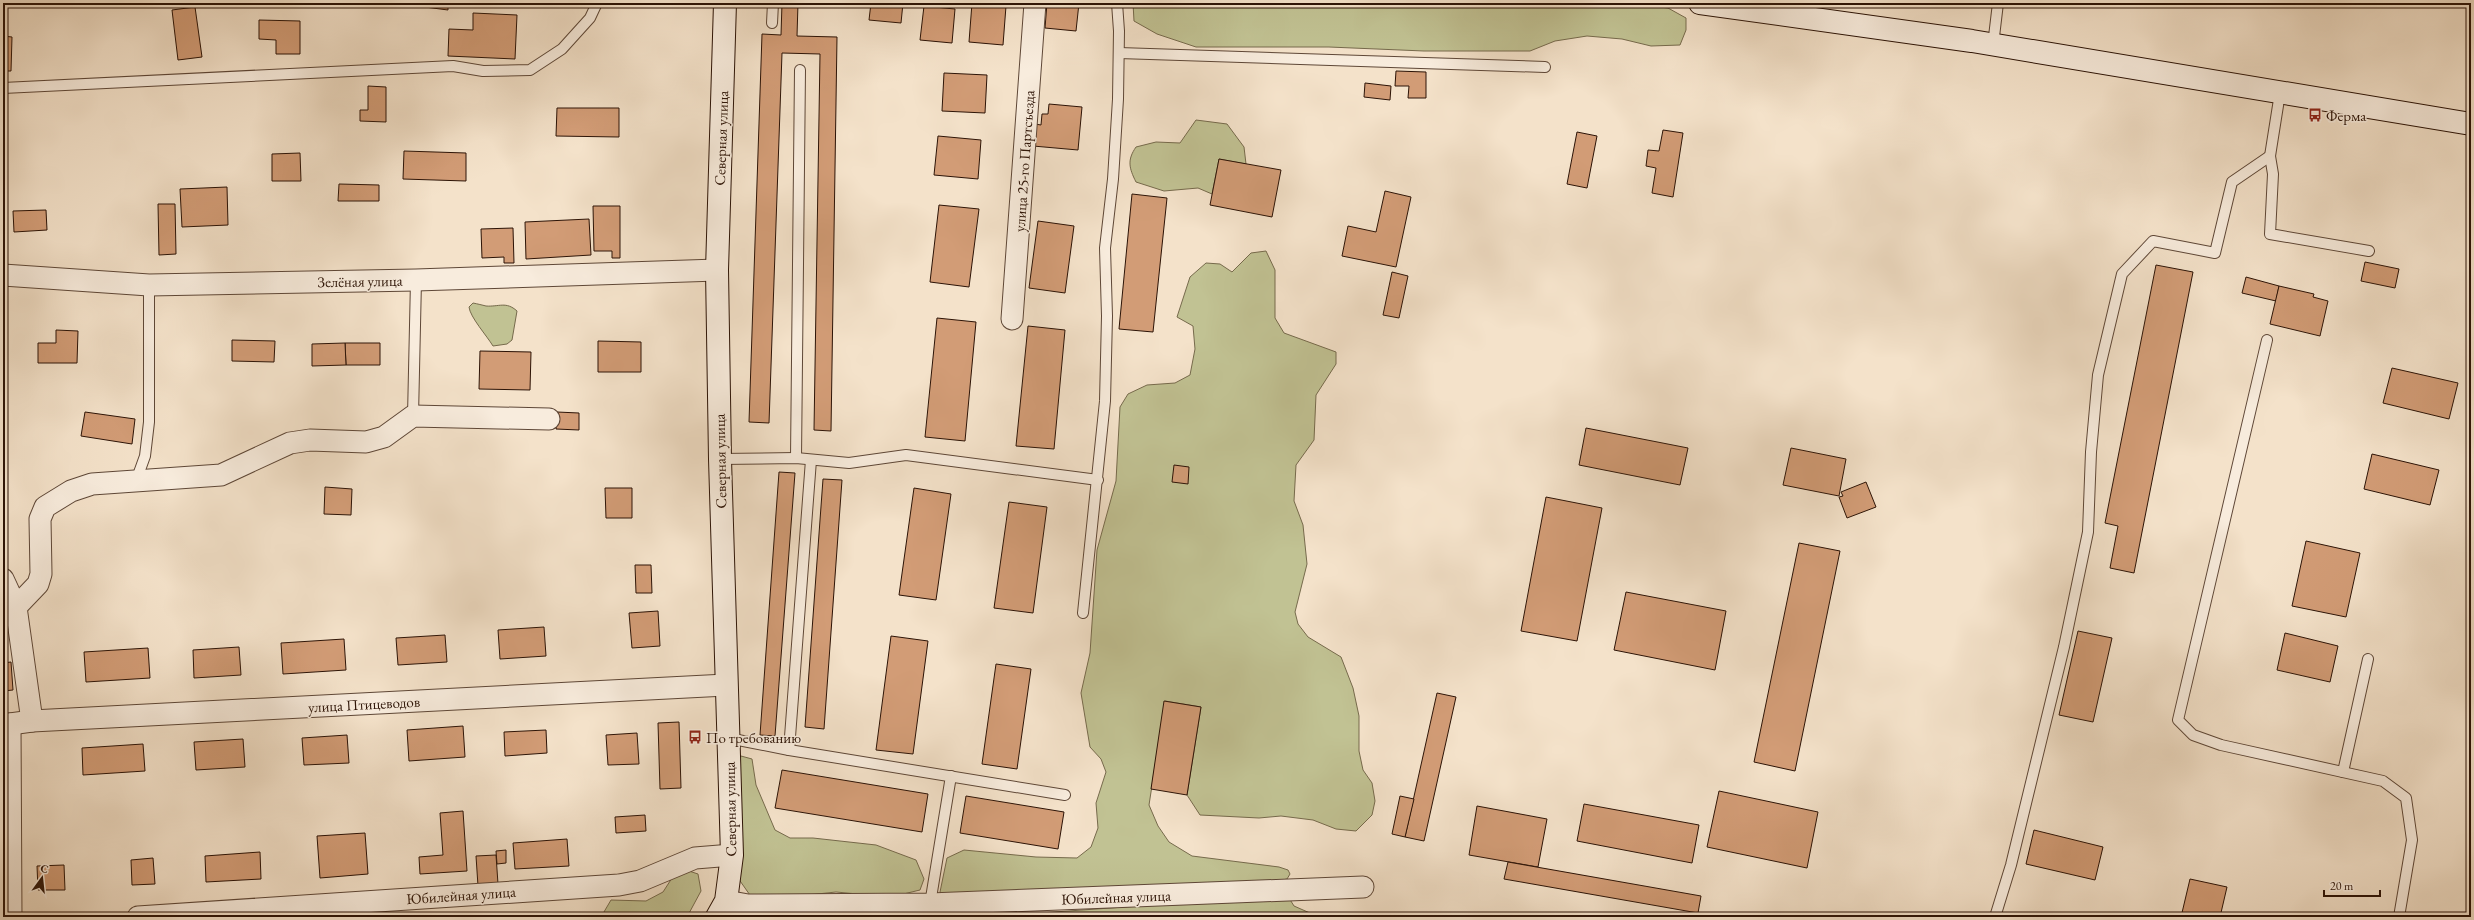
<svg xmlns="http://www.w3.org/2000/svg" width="2474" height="920" font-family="'EB Garamond',serif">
  <rect width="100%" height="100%" fill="#f4e2ca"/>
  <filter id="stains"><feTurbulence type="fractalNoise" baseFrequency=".005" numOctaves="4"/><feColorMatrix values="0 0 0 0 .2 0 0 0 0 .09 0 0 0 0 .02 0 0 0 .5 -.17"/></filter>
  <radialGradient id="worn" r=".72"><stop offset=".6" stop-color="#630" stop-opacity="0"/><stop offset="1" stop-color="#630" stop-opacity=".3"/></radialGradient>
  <!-- green -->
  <g fill="#c1c293" stroke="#766a4c">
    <path d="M1133,3H1629L1668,8L1686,18V30L1680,45L1651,46L1622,39L1587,36L1555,41L1530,51H1424L1329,47H1196L1157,34L1134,21Z"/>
    <path d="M1196,120L1227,124L1244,147L1246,164L1219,159L1212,194L1198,188L1164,191L1136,182C1129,168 1127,160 1136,147L1156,142L1180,143Z"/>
    <path d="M1266,251L1275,270V318L1284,333L1336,352V364L1316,395L1314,440L1296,465L1294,501L1303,525L1307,564L1295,612L1298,624L1308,637L1341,657L1353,688L1359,716V751L1363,770L1372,783L1375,801L1372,815L1356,831L1336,829L1313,820L1281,816L1259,818L1200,815L1187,795L1201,707L1165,701L1149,805L1158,826L1169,842L1192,856L1279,867L1288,870L1290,874L1287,879L1272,882L945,896L940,892L947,858L964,850L1036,857L1077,858L1091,847L1098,828L1096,803L1106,772L1101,759L1090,747L1081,693L1090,653L1097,550L1116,481L1120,407L1128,394L1147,385L1175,383L1190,375L1195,349L1193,326L1177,317L1190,277L1206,263L1220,264L1232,272L1251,253Z"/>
    <path d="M473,303C478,304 482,305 486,306C499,307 506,301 517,311L512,340L507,344L493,346C487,336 470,317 469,307Z"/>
    <path d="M741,756L752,759L756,785L775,830L790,838H813L876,845L916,860L924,879L920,890L891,897L836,892L780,898H752L738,878L736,773Z"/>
    <path d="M689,871L698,874L701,891L687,917H601L611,900L646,901L663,892L672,878Z"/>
    <path d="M1279,896L1289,898L1294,906L1319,917H984Z"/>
  </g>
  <!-- building -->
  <g fill="#d29c76" stroke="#2c1306">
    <path d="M425,3H448V10L425,7Z"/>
    <path d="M782,3H798L797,36L837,37L831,431L814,430L820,54L782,53L769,423L749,422L762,34L781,35Z"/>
    <path d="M871,3H903L901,23L869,20Z"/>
    <path d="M972,3L1006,6L1003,45L969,42Z"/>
    <path d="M1047,3H1079L1076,31L1045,28Z"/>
    <path d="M924,6L955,9L952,43L920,40Z"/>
    <path d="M195,7L202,57L178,60L172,10Z"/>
    <path d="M473,13L517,15L515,59L448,56L449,29L473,30Z"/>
    <path d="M259,20L300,21V54H276V40L259,39Z"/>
    <path d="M3,36L12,37L11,71H3Z"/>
    <path d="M1396,71L1426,72V98H1408L1409,86H1395Z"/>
    <path d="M944,73L987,75L985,113L942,111Z"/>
    <path d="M1365,83L1391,86L1390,100L1364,97Z"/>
    <path d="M368,86L386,87V122L360,121V110H368Z"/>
    <path d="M1049,104L1082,107L1078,150L1033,146L1035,124L1041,125L1042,114H1048Z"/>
    <path d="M557,108H619V137L556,136Z"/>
    <path d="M1663,130L1683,133L1673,197L1652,193L1656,168L1646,166L1648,150L1659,151Z"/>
    <path d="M1577,132L1597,136L1587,188L1567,184Z"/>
    <path d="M938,136L981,140L978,179L934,175Z"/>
    <path d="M404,151L466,153V181L403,179Z"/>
    <path d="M300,153L301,181H272V154Z"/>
    <path d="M1219,159L1281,170L1272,217L1210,205Z"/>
    <path d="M339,184L379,185V201H338Z"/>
    <path d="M227,187L228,225L182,227L180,189Z"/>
    <path d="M1385,191L1411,197L1396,267L1342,256L1348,226L1376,232Z"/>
    <path d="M1132,194L1167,198L1153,332L1119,329Z"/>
    <path d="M158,204H175L176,254L159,255Z"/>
    <path d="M939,205L979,209L969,287L930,282Z"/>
    <path d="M593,206H620V258H612V251H594Z"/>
    <path d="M46,210L47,230L14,232L13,211Z"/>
    <path d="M589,219L591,255L526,259L525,222Z"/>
    <path d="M1038,221L1074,226L1065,293L1029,288Z"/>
    <path d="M513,228L514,263H504V257L482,258L481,229Z"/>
    <path d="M2365,262L2399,269L2395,288L2361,281Z"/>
    <path d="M2156,265L2193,272L2134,573L2110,568L2118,526L2105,523Z"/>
    <path d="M1392,272L1408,276L1399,318L1383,315Z"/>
    <path d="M2246,277L2279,286L2276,301L2242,293Z"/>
    <path d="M2279,286L2314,294L2313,297L2328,301L2320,336L2270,324Z"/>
    <path d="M937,318L976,322L965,441L925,437Z"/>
    <path d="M1028,326L1065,330L1054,449L1016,446Z"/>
    <path d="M56,330L78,331L77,363H38V343H56Z"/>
    <path d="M232,340L275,341L274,362L232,361Z"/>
    <path d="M598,341L641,342V372H598Z"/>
    <path d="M345,343H380V365H346Z"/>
    <path d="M345,343L346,365L312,366V344Z"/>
    <path d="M480,351L531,352L530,390L479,389Z"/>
    <path d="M2392,368L2458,383L2449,419L2383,403Z"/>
    <path d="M85,412L135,419L132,444L81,436Z"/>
    <path d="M557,412L579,413V430L556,429Z"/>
    <path d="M1586,428L1688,448L1680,485L1579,465Z"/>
    <path d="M1791,448L1846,459L1839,496L1783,485Z"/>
    <path d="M2372,454L2439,470L2430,505L2364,489Z"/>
    <path d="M1174,465L1189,467L1188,484L1172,482Z"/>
    <path d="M779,472L795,473L775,736L760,735Z"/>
    <path d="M823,479L842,480L824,729L805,727Z"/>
    <path d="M1866,482L1876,507L1847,518L1839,497L1843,496L1841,492Z"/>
    <path d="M325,487L352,489L351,515L324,514Z"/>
    <path d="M605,488H632V518H606Z"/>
    <path d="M914,488L951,494L936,600L899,595Z"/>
    <path d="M1546,497L1602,508L1577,641L1521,631Z"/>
    <path d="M1009,502L1047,507L1033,613L994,608Z"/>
    <path d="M2306,541L2360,553L2346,617L2292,606Z"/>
    <path d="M1799,543L1840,551L1795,771L1754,762Z"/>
    <path d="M635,565H651L652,593H636Z"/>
    <path d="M1626,592L1726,611L1715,670L1614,650Z"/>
    <path d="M658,611L660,646L632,648L629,613Z"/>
    <path d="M544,627L546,656L500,659L498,630Z"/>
    <path d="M2078,631L2112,638L2093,722L2059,715Z"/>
    <path d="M2285,633L2338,646L2330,682L2277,670Z"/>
    <path d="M445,635L447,662L398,665L396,638Z"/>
    <path d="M891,636L928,641L913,754L876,750Z"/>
    <path d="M344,639L346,670L283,674L281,643Z"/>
    <path d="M239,647L241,675L194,678L193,650Z"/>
    <path d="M148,648L150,678L86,682L84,652Z"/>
    <path d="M11,662L13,690L3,691V663Z"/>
    <path d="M996,664L1031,669L1017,769L982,764Z"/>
    <path d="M1437,693L1456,697L1424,841L1405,837Z"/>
    <path d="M1164,701L1201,707L1187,795L1151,789Z"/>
    <path d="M679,722L681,788L660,789L658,723Z"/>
    <path d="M463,726L465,757L409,761L407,730Z"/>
    <path d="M546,730L547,753L505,756L504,732Z"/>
    <path d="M637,733L639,764L608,765L606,735Z"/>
    <path d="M347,735L349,763L304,765L302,738Z"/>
    <path d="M243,739L245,767L196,770L194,742Z"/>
    <path d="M143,744L145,771L83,775L82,748Z"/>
    <path d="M782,770L928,794L922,832L775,808Z"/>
    <path d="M1719,791L1818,812L1807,868L1707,847Z"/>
    <path d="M966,796L1064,812L1058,849L960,833Z"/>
    <path d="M1400,796L1414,799L1405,837L1392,834Z"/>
    <path d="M1584,804L1699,825L1692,863L1577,841Z"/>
    <path d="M1477,806L1547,819L1538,867L1469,855Z"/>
    <path d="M463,811L467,871L420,874L419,857L443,855L440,813Z"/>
    <path d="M645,815L646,831L616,833L615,817Z"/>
    <path d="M2034,830L2103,847L2095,880L2026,864Z"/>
    <path d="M365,833L368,874L320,878L317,836Z"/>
    <path d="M567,839L569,866L515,869L513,843Z"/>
    <path d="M506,850V863L497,864L496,851Z"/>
    <path d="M260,852L261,879L206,882L205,856Z"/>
    <path d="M496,855L498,884L478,886L476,856Z"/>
    <path d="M153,858L155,884L132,885L131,860Z"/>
    <path d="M1508,862L1701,896L1698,913L1504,879Z"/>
    <path d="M64,865L65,890H38L37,866Z"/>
    <path d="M2190,879L2227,887L2220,917H2181Z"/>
    <path d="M584,913L592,917H582Z"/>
    <path d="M1469,914L1487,917H1468Z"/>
  </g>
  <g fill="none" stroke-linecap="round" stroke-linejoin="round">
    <!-- lane casing -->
    <g stroke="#5e4737" stroke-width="12">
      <g id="lane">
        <path d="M772,23L773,3"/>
        <path d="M1993,45L1998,3"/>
        <path d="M1119,53L1545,67"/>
        <path d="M3,88L453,66L483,71L530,70L562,49L590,18L597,3"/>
        <path d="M2280,93L2270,156L2273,174L2270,234L2369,251"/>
        <path d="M2267,340L2178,720L2193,735L2221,745L2383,781L2406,798L2412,840L2399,917"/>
        <path d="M413,416L416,280"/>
        <path d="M796,458L800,70"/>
        <path d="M720,459L796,458L849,463L906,455L1098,480"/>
        <path d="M136,481L145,456L149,422V285"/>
        <path d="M1083,613L1105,401L1107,316L1105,248L1113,179L1118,99L1119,31L1117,3"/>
        <path d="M728,738L789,750L1065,795"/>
        <path d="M789,750L811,460"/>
        <path d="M2343,772L2368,659"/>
        <path d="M930,904L951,776"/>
        <path d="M1995,917L2011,865L2064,647L2088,532L2091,452L2098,375L2122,274L2153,241L2215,253L2232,182L2270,156"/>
      </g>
    </g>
    <!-- street casing -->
    <g stroke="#5e4737" stroke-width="23">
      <g id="street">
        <path d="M3,275L149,285L416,280L717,270"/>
        <path d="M1012,319L1035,3"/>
        <path d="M3,579L16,607L32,721"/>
        <path d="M16,607L38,584L41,574L40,519L45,507L71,491L92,484L221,475L290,443L310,440L366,442L384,437L413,416L549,419"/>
        <path d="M10,724L11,917"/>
        <path d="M3,725L32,721L726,685"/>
        <path d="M726,901L748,905L930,904L1363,887"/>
        <path d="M138,917L619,885L640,881L695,858L732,855"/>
      </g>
    </g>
    <!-- secondary casing -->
    <g stroke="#2c1306" stroke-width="24">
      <g id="secondary">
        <path d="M1700,3L1972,41L2471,124"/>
        <path d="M717,917L726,901L732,855L720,459L717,270L725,3"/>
      </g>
    </g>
    <!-- lane -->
    <use href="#lane" stroke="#f8ecdd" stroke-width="10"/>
    <!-- street -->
    <use href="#street" stroke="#f8ecdd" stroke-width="21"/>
    <!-- secondary -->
    <use href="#secondary" stroke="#f8ecdd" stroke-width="22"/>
  </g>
  <!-- icons -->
  <defs>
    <g id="bus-bare" transform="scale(1.08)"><path d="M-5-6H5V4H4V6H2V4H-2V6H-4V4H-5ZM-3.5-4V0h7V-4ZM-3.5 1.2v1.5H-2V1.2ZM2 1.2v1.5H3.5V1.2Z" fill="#8f2418" stroke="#f8ecdd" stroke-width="2.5" paint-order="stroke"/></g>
  </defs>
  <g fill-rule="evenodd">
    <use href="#bus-bare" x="2315" y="115"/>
    <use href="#bus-bare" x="695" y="737"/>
  </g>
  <g text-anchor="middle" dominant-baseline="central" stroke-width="3" stroke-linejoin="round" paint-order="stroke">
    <!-- poi labels -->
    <g font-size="15" fill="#2c1306" stroke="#f8ecdd" text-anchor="start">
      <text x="2326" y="115">Ферма</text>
      <text x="706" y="737">По требованию</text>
    </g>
    <!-- street labels -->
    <g font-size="15" fill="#2c1306" stroke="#f8ecdd">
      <text transform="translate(721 138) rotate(-88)">Северная улица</text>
      <text transform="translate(1024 161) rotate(-86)">улица 25-го Партсъезда</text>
      <text transform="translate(360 281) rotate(-1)">Зелёная улица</text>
      <text transform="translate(720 461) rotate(-91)">Северная улица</text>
      <text transform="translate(364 704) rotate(-3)">улица Птицеводов</text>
      <text transform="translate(730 809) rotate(-91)">Северная улица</text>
      <text transform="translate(461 895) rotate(-4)">Юбилейная улица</text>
      <text transform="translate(1116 897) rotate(-2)">Юбилейная улица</text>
    </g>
  </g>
  <!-- margin -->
  <rect width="2474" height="920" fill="none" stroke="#f4e2ca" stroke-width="16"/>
  <rect x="4" y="4" width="2466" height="912" fill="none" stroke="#2c1306" stroke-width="2"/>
  <rect x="8" y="8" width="2458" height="904" fill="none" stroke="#2c1306"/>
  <!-- north arrow -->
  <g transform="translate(42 878) rotate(15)" stroke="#f8ecdd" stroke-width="3" paint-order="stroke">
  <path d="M0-3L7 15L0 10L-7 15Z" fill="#2c1306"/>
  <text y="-6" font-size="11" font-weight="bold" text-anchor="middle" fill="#2c1306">С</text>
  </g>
  <!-- scale -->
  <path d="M2324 890v6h56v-6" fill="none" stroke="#2c1306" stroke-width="2"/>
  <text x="2330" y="890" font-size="12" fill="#2c1306" stroke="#f8ecdd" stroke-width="3" paint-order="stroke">20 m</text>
  <rect width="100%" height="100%" filter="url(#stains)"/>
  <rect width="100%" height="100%" fill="url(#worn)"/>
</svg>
